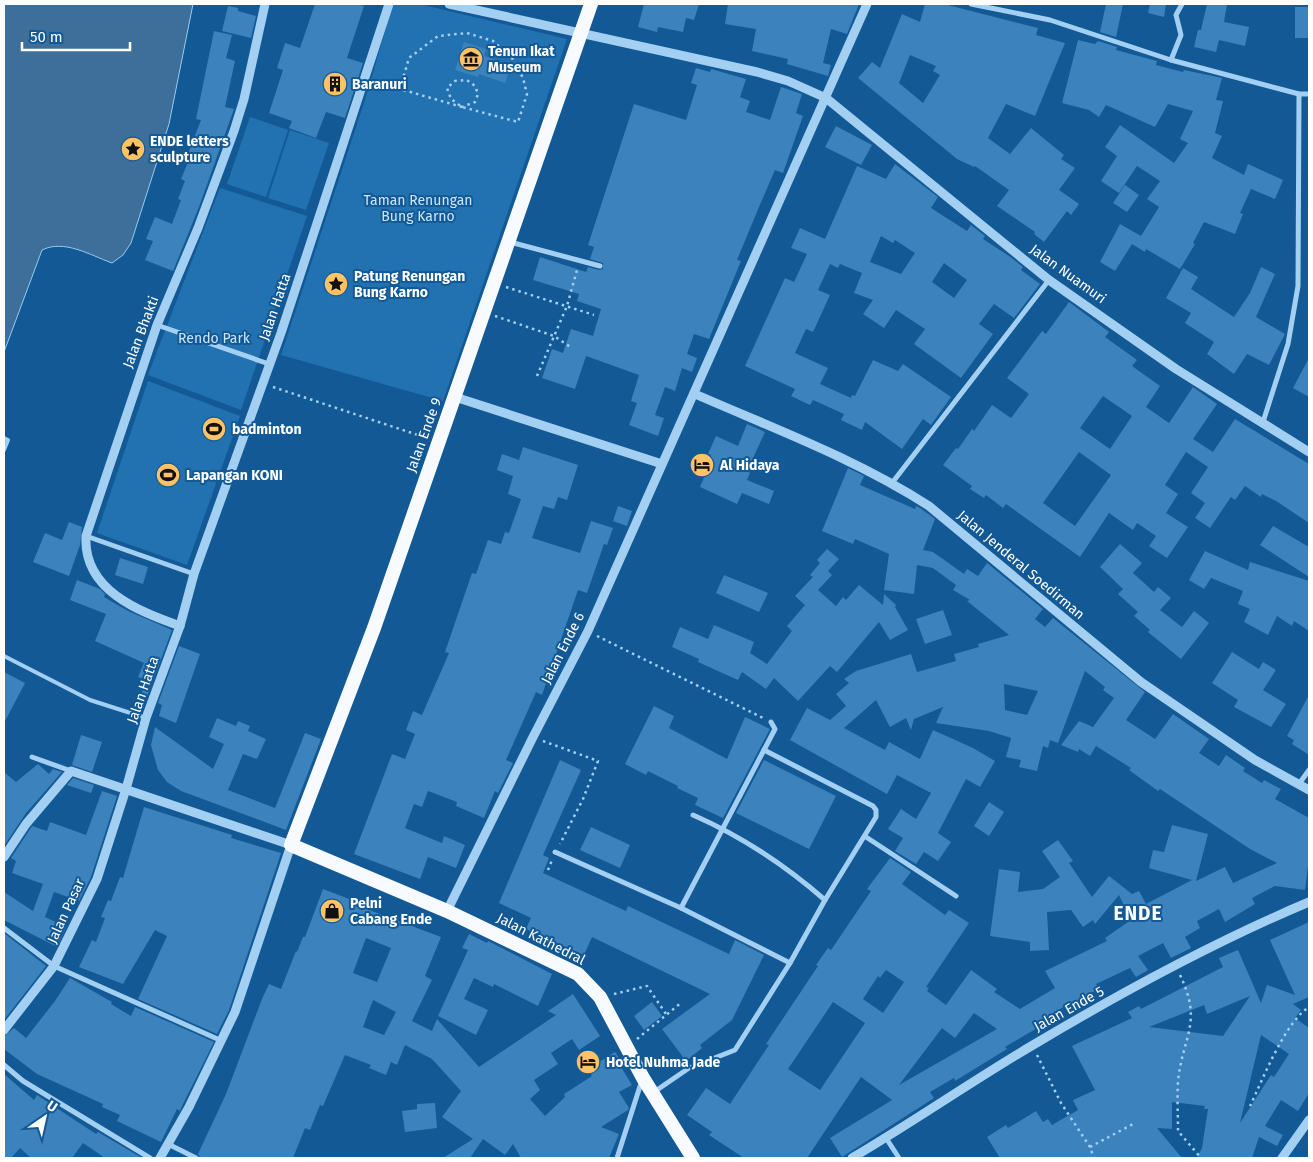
<svg xmlns="http://www.w3.org/2000/svg" width="1313" height="1162" font-family="'Fira Sans',sans-serif">
  <rect width="100%" height="100%" fill="#135995"/>
  <!-- green -->
  <g fill="#2272b2">
    <path d="M393,4H419L567,39L443,401L281,355L365,100Z"/>
    <path d="M250,117L288,130L266,197L227,184Z"/>
    <path d="M290,130L329,143L306,210L268,198Z"/>
    <path d="M220,188L307,216L241,410L148,375Z"/>
    <path d="M148,381L240,416L187,565L97,533Z"/>
  </g>
  <!-- water -->
  <path fill="#3d6f9a" stroke="#95cbf5" d="M4,4H193L169,124L131,243L123,255L112,263C90,255 64,239 42,250L4,352Z"/>
  <!-- building -->
  <g fill="#3c82bd" fill-rule="evenodd">
    <path d="M315,4H357L364,6L347,58L363,63L345,118L326,112L316,138L289,128L292,121L269,113L283,70L277,68L285,43L300,48Z"/>
    <path d="M644,4H699L694,20L686,18L683,32L658,27L657,32L638,27Z"/>
    <path d="M728,4H859L847,34L831,29L823,63L831,65L828,76L787,64L788,59L752,51L756,29L725,24Z"/>
    <path d="M925,4H944L1038,28L1036,35L1065,43L1035,116L1006,104L988,138L1010,154L1031,128L1064,155L1061,159L1075,168L1059,190L1079,204L1071,215L1067,211L1044,242L1034,234L1035,232L997,206L1009,190L975,166L974,167L957,159L858,78L872,62L880,68L902,14L920,22ZM910,55L936,66L933,71L940,75L923,103L899,83Z"/>
    <path d="M1106,4H1123L1116,37L1100,32Z"/>
    <path d="M1150,4H1166L1164,17L1148,13Z"/>
    <path d="M1207,4H1227L1224,22L1249,27L1245,46L1219,40L1216,52L1194,47L1198,30H1201Z"/>
    <path d="M228,6L238,8V11L256,16L251,38L222,31Z"/>
    <rect x="1295" y="7" width="14" height="31"/>
    <path d="M214,31L232,35L226,58L235,61L225,107L234,109L199,207L173,271L145,260L153,241L146,239L155,217L172,224L181,200L178,199L185,181L181,179L189,160L186,159L201,120L196,119Z"/>
    <path d="M1078,40L1095,44L1098,41L1117,47L1116,50L1157,61L1156,65L1183,72L1184,70L1222,78L1216,100L1223,101L1215,133L1222,136L1212,158L1244,175L1248,164L1283,180L1275,199L1251,189L1240,213L1243,214L1235,234L1204,222L1193,243L1195,244L1180,269L1146,249L1145,252L1132,244L1115,271L1100,262L1120,224L1141,236L1159,207L1147,199L1160,181L1137,166L1119,193L1101,181L1117,156L1105,147L1120,125L1174,163L1188,143L1180,139L1193,111L1168,104L1155,127L1106,105L1099,117L1089,110L1062,103Z"/>
    <path d="M464,42L486,49L484,56L511,65L505,83L479,74L478,77L455,70Z"/>
    <path d="M696,68L710,72L711,69L746,79L740,97L750,101L746,112L770,120L781,87L802,94L796,113L803,116L783,173L775,170L759,207L737,260L741,261L709,339L694,334L687,354L697,358L692,372L682,368L675,391L665,387L655,415L664,418L658,436L629,425L637,403L631,401L639,375L586,356L575,389L542,378L552,349L563,353L571,329L593,336L601,309L577,301L579,294L533,280L540,257L586,272L588,267L599,270L603,269V263L590,259L594,247L588,245L634,104L686,120L697,85L691,83Z"/>
    <path d="M836,126L872,145L861,165L825,147Z"/>
    <path d="M895,164L938,197L931,208L967,231L971,225L985,236L983,239L1009,256L1023,267L1021,270L1040,284L1014,318L994,304L979,324L993,334L961,378L914,344L925,329L896,310L884,328L863,314L873,300L854,293L862,273L840,264L838,268L830,264L818,290L830,295L813,332L806,329L795,353L828,368L820,384L851,398L852,395L855,396L873,360L898,371L903,364L951,397L931,425L923,419L902,449L865,422L862,430L841,420L844,414L813,400L810,405L791,396L795,389L745,366L785,278L794,282L807,254L791,248L800,228L825,239L857,166L886,179ZM881,236L893,243L895,240L915,253L901,274L870,262ZM944,263L967,280L954,298L932,282Z"/>
    <path d="M1125,185L1139,195L1127,212L1113,203Z"/>
    <path d="M1261,267L1275,274L1256,317L1285,334L1269,365L1247,354L1234,374L1207,354L1214,342L1185,323L1191,313L1166,298L1183,268L1198,277L1191,289L1234,317L1250,293Z"/>
    <path d="M1069,302L1109,332L1105,337L1137,360L1132,366L1160,386L1146,407L1169,423L1193,387L1217,404L1193,439L1213,452L1235,419L1309,464V523L1276,501L1262,494L1261,497L1245,486L1235,500L1231,497L1210,528L1195,518L1205,503L1191,493L1208,467L1186,452L1165,485L1178,494L1166,513L1188,527L1167,558L1149,546L1156,536L1137,523L1133,530L1109,513L1080,557L1006,504L1003,508L986,495L984,498L970,489L972,486L943,465L956,448L958,449L972,429L974,431L992,405L1011,418L1029,394L1007,378L1042,331L1046,334ZM1103,396L1132,416L1110,449L1080,428ZM1079,452L1111,475L1075,526L1043,503Z"/>
    <path d="M1309,358V397L1293,388Z"/>
    <path d="M747,424L765,432L747,471L750,473L747,480L774,491L769,504L742,493L737,504L700,487L708,468L706,467L711,455L708,454L716,436L738,446Z"/>
    <path d="M523,447L578,465L567,500L558,497L554,509L543,506L532,538L580,553L591,521L613,528L607,545L604,544L587,593L578,590L542,695L536,692L506,760L513,763L498,793L495,791L484,818L456,806L457,802L428,791L422,807L414,804L405,828L442,843L444,836L465,845L456,868L428,857L420,879L354,854L392,754L405,759L415,734L406,730L413,711L422,715L449,653L445,652L472,573L476,574L488,540L501,544L505,532L509,533L521,499L508,494L513,476L497,470L502,454L519,460Z"/>
    <path d="M848,468L864,476L860,485L915,509L916,506L920,508L935,519L923,550L933,552L964,574L967,569L978,576L987,563L1043,609L1035,619L1045,627L1053,618L1145,692L1126,720L1155,739L1173,714L1209,739L1199,753L1219,766L1226,755L1245,768L1243,771L1262,783L1264,780L1281,789L1275,799L1309,818V857L1305,890L1275,886L1252,898L1255,904L1225,922L1219,909L1197,921L1200,928L1185,937L1191,948L1171,958L1163,943L1138,956L1148,970L1136,977L1130,968L1096,984L1099,989L1081,998L1084,1004L1069,1014L1065,1006L1037,1023L1039,1027L1005,1047L1007,1049L955,1081L954,1078L930,1092L934,1098L842,1157L830,1138L892,1100L861,1077L807,1158H744L709,1135L712,1132L687,1115L706,1088L730,1104L769,1045L766,1044L818,966L816,965L828,948L831,950L871,891L867,889L890,858L911,872L902,884L945,915L949,910L969,923L926,987L929,988L927,991L946,1005L971,970L997,989L994,992L1020,1009L1055,988L1045,971L1107,941L1105,938L1131,920L1119,895L1095,924L1093,920L1083,927L1071,910L1047,912L1049,950L1030,951V942L990,936L999,869L1020,872L1018,892L1043,889L1060,877L1042,851L1058,840L1073,861L1069,863L1092,897L1109,876L1132,894L1139,891L1146,904L1192,880L1149,868L1153,850L1164,852L1172,825L1208,834L1196,881L1225,867L1233,883L1277,863L1250,849L1160,789L1158,791L1129,770L1131,768L1096,746L1090,756L1079,749L1078,752L1061,745L1079,721L1093,727L1114,698L1103,690L1105,687L1085,671L1058,743L1050,740L1048,748L1043,746L1037,771L1019,767L1021,760L1006,757L1011,738L989,731L936,723L943,707L914,719L911,730L906,718L890,727L876,700L844,728L885,750L889,742L920,759L933,730L973,748L995,761L980,787L966,779L938,833L951,842L938,861L924,852L916,864L895,851L903,838L888,829L901,809L916,819L931,793L897,775L887,794L790,740L807,708L830,720L846,706L836,694L849,683L844,679L856,671L911,654L917,672L956,661L954,654L979,647L978,644L1009,635L967,601L970,600L953,590L956,585L933,568L917,565L914,594L884,590L889,554L855,539L853,544L822,531ZM1004,684L1038,691L1027,715L1005,710ZM886,970L904,982L883,1013L863,999L878,976L880,978ZM833,1002L865,1023L820,1090L788,1069ZM974,1013L997,1029L899,1085L942,1028L955,1038Z"/>
    <path d="M618,506L632,511L627,526L613,521Z"/>
    <path d="M69,522L82,527L80,545L69,576L33,562L45,533L62,540Z"/>
    <path d="M1273,526L1309,547V577L1260,545Z"/>
    <path d="M1120,544L1142,563L1133,573L1154,592L1158,587L1171,598L1160,610L1182,627L1194,611L1209,623L1181,659L1148,632L1150,630L1134,616L1138,612L1118,594L1123,589L1100,567Z"/>
    <path d="M827,549L839,559L828,571L832,575L818,590L836,606L843,597L846,600L859,585L883,605L884,594L896,605L895,607L908,630L890,640L879,622L837,672L830,666L798,701L774,678L766,689L742,672L738,680L698,662L699,659L672,647L680,627L708,639L714,625L754,642L750,653L767,664L792,631L787,626L805,605L795,596L813,577L810,575L820,563L817,560Z"/>
    <path d="M1205,551L1248,570L1250,562L1309,581V631L1294,621L1292,626L1277,616L1268,635L1244,622L1250,609L1238,604L1243,591L1211,578L1204,589L1189,580Z"/>
    <path d="M120,558L148,567L143,584L115,575Z"/>
    <path d="M724,575L768,593L759,612L716,593Z"/>
    <path d="M77,580L100,589L105,594L104,597L128,611L172,630L146,699L140,697L147,680L138,677L144,663L95,641L106,614L70,600Z"/>
    <path d="M943,610L952,635L925,644L916,619Z"/>
    <path d="M179,646L200,654L176,723L159,716L162,705L158,703Z"/>
    <path d="M1232,652L1259,669L1263,662L1276,670L1263,690L1286,704L1271,727L1234,707L1238,700L1212,683Z"/>
    <path d="M4,672L25,683L4,723Z"/>
    <path d="M1309,695V755L1292,744L1294,740L1287,736Z"/>
    <path d="M654,706L674,716L669,728L727,759L745,717L770,729L723,818L695,805L698,798L677,788L678,786L648,771L646,775L625,764Z"/>
    <path d="M217,718L236,726L238,721L250,726L248,731L266,739L257,759L243,754L228,790L275,808L305,733L321,739L286,830L181,791L167,782L158,770L151,745L155,727L213,769L224,744L209,737Z"/>
    <path d="M81,735L102,742L92,772L72,765Z"/>
    <path d="M560,760L581,770L543,855L549,858L543,873L626,911L628,906L729,954L735,940L764,955L732,1020L700,1045L702,1048L686,1061L662,1029L710,994L592,937L584,955L526,929L531,918L499,903Z"/>
    <path d="M764,760L836,796L809,849L736,813Z"/>
    <path d="M38,764L49,774L53,769L62,772L26,813L4,846V772L16,782Z"/>
    <path d="M73,778L94,785L91,793L67,785Z"/>
    <path d="M102,791L117,796L91,877L79,901L54,892L45,917L66,927L57,947L4,920V892L33,911L43,884L12,873L16,861L11,858L32,826L47,831L50,822L86,835Z"/>
    <path d="M989,802L1004,812L989,836L974,826Z"/>
    <path d="M144,807L232,835L231,838L281,853L229,1010L217,1034L138,999L167,936L155,930L123,984L79,967L92,940L96,942L105,918L101,917L108,900L111,901L120,877L123,878Z"/>
    <path d="M591,827L630,845L620,868L580,850Z"/>
    <path d="M323,889L365,905L364,908L441,937L425,976L432,980L412,1021L432,1031L437,1019L479,1067L556,1015L548,1011L573,994L600,1036L579,1050L572,1039L551,1053L558,1064L534,1080L540,1090L530,1099L545,1116L565,1097L564,1094L592,1076L588,1069L615,1052L624,1066L621,1067L632,1085L619,1092L629,1108L628,1110L601,1127L619,1134L609,1158H521L513,1144L505,1155L483,1139L470,1158H443L473,1139L442,1117L461,1091L432,1059L405,1045L397,1065L391,1062L386,1075L369,1068L371,1065L345,1055L323,1106L320,1105L310,1130L305,1128L293,1158H200L198,1154L226,1094L262,999L269,984L281,989L296,951L297,952L303,937H305ZM366,938L391,948L377,982L353,973ZM373,1000L396,1012L384,1035L363,1027Z"/>
    <path d="M1309,922V997L1293,1004L1301,1010L1295,1018L1309,1028V1093L1298,1111L1281,1100L1265,1126L1283,1135L1277,1146L1259,1137L1252,1158H1197L1202,1148L1208,1109H1204L1205,1106L1172,1102V1129L1157,1128L1182,1158H1000L987,1137L1006,1125L1008,1128L1036,1111L1043,1122L1048,1119L1052,1125L1078,1110L1073,1100L1095,1090L1072,1046L1132,1018L1128,1012L1139,1006L1141,1009L1223,967L1219,958L1238,950L1261,1003L1267,985L1295,995L1270,940ZM1250,996L1223,1036L1149,1027L1204,1005L1207,1014ZM1261,1035L1289,1054L1274,1077L1271,1075L1240,1123Z"/>
    <path d="M4,933L46,966L4,1020Z"/>
    <path d="M469,934L487,943L488,941L552,974L538,1006L494,984L493,987L474,978L464,999L488,1010L476,1035L438,1016L468,950L462,948Z"/>
    <path d="M70,978L112,1002L111,1004L131,1016L135,1007L214,1042L183,1104L180,1111L177,1109L161,1142L117,1121L120,1115L102,1107L103,1104L37,1074L4,1049V1036L14,1028L26,1038L55,1001Z"/>
    <path d="M652,1002L662,1016L644,1030L634,1016Z"/>
    <path d="M4,1074L34,1100L37,1095L96,1134L98,1132L142,1158H105L83,1143L72,1158H31L20,1148L11,1158H4Z"/>
    <path d="M435,1103L437,1128L405,1132L402,1111L417,1109V1104Z"/>
  </g>
  <g fill="none" stroke-linecap="round" stroke-linejoin="round">
    <!-- path -->
    <g stroke="#a3cff2" stroke-width="2.5" stroke-dasharray="2.5 4" stroke-linecap="butt">
      <path d="M462,107L400,89L409,58L438,36L467,33L493,41L512,58L523,78L527,94L518,122L462,107L451,99L447,88L455,81L467,80L475,86L478,94L475,102L462,107"/>
      <path d="M506,287L594,315"/>
      <path d="M495,316L554,336L572,348"/>
      <path d="M537,376L567,306L577,270"/>
      <path d="M273,387L427,438"/>
      <path d="M597,636L763,718"/>
      <path d="M543,741L598,761L583,799L560,844"/>
      <path d="M548,870L552,860"/>
      <path d="M1180,975C1203,1023 1183,1035 1178,1081C1177,1097 1178,1115 1178,1131L1201,1158"/>
      <path d="M614,994L647,986L666,1014"/>
      <path d="M637,1039L682,1002"/>
      <path d="M1037,1055L1061,1103L1090,1147L1094,1158"/>
      <path d="M1250,1106C1263,1079 1285,1022 1309,1007"/>
      <path d="M1090,1147L1133,1124"/>
    </g>
    <!-- service -->
    <g stroke="#a3cff2" stroke-width="4">
      <path d="M4,438L8,440L4,450"/>
      <path d="M4,656L90,700L146,718"/>
    </g>
    <!-- minor -->
    <g stroke="#a3cff2" stroke-width="5">
      <path d="M971,4L1050,20L1171,60L1299,94H1309"/>
      <path d="M1171,60L1181,35L1176,15L1182,4"/>
      <path d="M510,242L600,266"/>
      <path d="M157,325L269,364"/>
      <path d="M1263,422L1288,344L1298,286L1299,94"/>
      <path d="M892,483L1049,280"/>
      <path d="M86,536L194,574"/>
      <path d="M32,757L71,771"/>
      <path d="M1299,784L1309,770"/>
      <path d="M693,815C741,836 786,866 825,900"/>
      <path d="M866,837L956,896"/>
      <path d="M555,852L681,908L790,963"/>
      <path d="M681,908L775,729L771,722"/>
      <path d="M4,928L54,966L222,1041"/>
      <path d="M4,1065L23,1081L150,1158"/>
      <path d="M654,1092L689,1068L735,1050L790,963L825,900L876,817V810L873,806L764,750"/>
      <path d="M886,1138L899,1158"/>
      <path d="M168,1144L196,1158"/>
      <path d="M617,1158L642,1080"/>
    </g>
    <!-- tertiary -->
    <g stroke="#a3cff2" stroke-width="9">
      <path d="M449,4L757,72L788,81L826,98L1049,280L1176,369L1309,452"/>
      <path d="M695,394C775,429 856,459 929,506L1141,682L1255,760L1309,790"/>
      <path d="M455,397L662,464"/>
      <path d="M180,626C138,611 83,590 86,536L157,325L198,228L234,131L244,99L265,4"/>
      <path d="M4,857L26,824L71,771L291,845L235,1012L189,1107L160,1158"/>
      <path d="M447,911L533,737L588,631L867,4"/>
      <path d="M4,1030L54,966L97,879L126,789L146,718L180,626L194,574L281,333L389,4"/>
      <path d="M852,1158C913,1122 972,1081 1033,1045C1122,992 1214,942 1309,902"/>
      <path d="M1282,1158L1309,1120"/>
    </g>
    <!-- trunk -->
    <path stroke="#f7fbff" stroke-width="14" d="M591,4L374,628L291,845L447,911L578,974L600,997L643,1078L693,1158"/>
  </g>
  <!-- icons -->
  <defs>
    <g id="museum-disc" transform="scale(1.25)"><circle r="9.5" fill="#ffc365" stroke="#135995"/><path d="M0-6L6-3V-2H-6V-3ZM-5-1h2V3h-2ZM-1-1h2V3h-2ZM3-1h2V3H3ZM-6 4H6V6H-6Z" fill="#111"/></g>
    <g id="building-disc" transform="scale(1.25)"><circle r="9.5" fill="#ffc365" stroke="#135995"/><path d="M-4-6H4V6H1V3H-1V6H-4ZM-2.5-4.3h1.7v1.8h-1.7ZM.8-4.3h1.7v1.8H.8ZM-2.5-1h1.7V.8h-1.7ZM.8-1h1.7V.8H.8Z" fill="#111"/></g>
    <g id="sight-disc" transform="scale(1.25)"><circle r="9.5" fill="#ffc365" stroke="#135995"/><path d="M0-6L1.8-2.2L6-1.7L2.9 1.2L3.7 5.4L0 3.3L-3.7 5.4L-2.9 1.2L-6-1.7L-1.8-2.2Z" fill="#111"/></g>
    <g id="stadium-disc" transform="scale(1.25)"><circle r="9.5" fill="#ffc365" stroke="#135995"/><path d="M0-5a6.5 5 0 1 0 0 10a6.5 5 0 1 0 0-10ZM-3.5-1.8h7v3.6h-7Z" fill="#111"/></g>
    <g id="hotel-disc" transform="scale(1.25)"><circle r="9.5" fill="#ffc365" stroke="#135995"/><path d="M-6-4.5h1.5V1H6V5H4.5V3h-9V5H-6ZM-4 0a1.8 1.8 0 1 1 3.6 0ZM.5 0V-2.5h3Q6-2.5 6 0Z" fill="#111"/></g>
    <g id="shop-disc" transform="scale(1.25)"><circle r="9.5" fill="#ffc365" stroke="#135995"/><path d="M-5-2.5h2.3a2.7 3.5 0 0 1 5.4 0H5L5.5 6h-11ZM-1.5-2.5h3a1.5 2.3 0 0 0-3 0Z" fill="#111"/></g>
  </defs>
  <g fill-rule="evenodd">
    <use href="#museum-disc" x="471" y="59"/>
    <use href="#building-disc" x="335" y="84"/>
    <use href="#sight-disc" x="133" y="149"/>
    <use href="#sight-disc" x="336" y="284"/>
    <use href="#stadium-disc" x="214" y="429"/>
    <use href="#hotel-disc" x="702" y="465"/>
    <use href="#stadium-disc" x="168" y="475"/>
    <use href="#shop-disc" x="332" y="911"/>
    <use href="#hotel-disc" x="588" y="1062"/>
  </g>
  <g text-anchor="middle" dominant-baseline="central" stroke-width="4" stroke-linejoin="round" paint-order="stroke">
    <!-- poi labels -->
    <g font-size="14" font-weight="bold" fill="#fff" stroke="#135995" text-anchor="start">
      <text x="488" y="51">Tenun Ikat<tspan x="488" dy="16">Museum</tspan></text>
      <text x="352" y="84">Baranuri</text>
      <text x="150" y="141">ENDE letters<tspan x="150" dy="16">sculpture</tspan></text>
      <text x="354" y="276">Patung Renungan<tspan x="354" dy="16">Bung Karno</tspan></text>
      <text x="232" y="429">badminton</text>
      <text x="720" y="465">Al Hidaya</text>
      <text x="186" y="475">Lapangan KONI</text>
      <text x="350" y="903">Pelni<tspan x="350" dy="16">Cabang Ende</tspan></text>
      <text x="606" y="1062">Hotel Nuhma Jade</text>
    </g>
    <!-- park labels -->
    <g font-size="14" fill="#cbe6fd" stroke="#135995">
      <text x="418" y="200">Taman Renungan<tspan x="418" dy="16">Bung Karno</tspan></text>
      <text x="214" y="338">Rendo Park</text>
    </g>
    <!-- street labels -->
    <g font-size="14" fill="#fff" stroke="#135995">
      <text transform="translate(1068 274) rotate(36)">Jalan Nuamuri</text>
      <text transform="translate(275 307) rotate(-71)">Jalan Hatta</text>
      <text transform="translate(141 332) rotate(-69)">Jalan Bhakti</text>
      <text transform="translate(424 435) rotate(-70)">Jalan Ende 9</text>
      <text transform="translate(1021 565) rotate(40)">Jalan Jenderal Soedirman</text>
      <text transform="translate(563 648) rotate(-63)">Jalan Ende 6</text>
      <text transform="translate(143 690) rotate(-71)">Jalan Hatta</text>
      <text transform="translate(66 911) rotate(-65)">Jalan Pasar</text>
      <text transform="translate(541 939) rotate(27)">Jalan Kathedral</text>
      <text transform="translate(1069 1009) rotate(-29)">Jalan Ende 5</text>
    </g>
    <!-- district labels -->
    <g font-size="19" font-weight="bold" letter-spacing="1" fill="#fff" stroke="#135995">
      <text x="1138" y="913">ENDE</text>
    </g>
  </g>
  <!-- border -->
  <rect width="1313" height="1162" fill="none" stroke="#ffffff" stroke-width="10"/>
  <!-- north arrow -->
  <g transform="translate(45 1117) rotate(34)" stroke="#135995" stroke-width="4" paint-order="stroke">
  <path d="M0-4L9 19L0 12L-9 19Z" fill="#ffffff"/>
  <text y="-8" font-size="14" font-weight="bold" text-anchor="middle" fill="#ffffff">U</text>
  </g>
  <!-- scale -->
  <path d="M22 42v8h108v-8" fill="none" stroke="#ffffff" stroke-width="2.5"/>
  <text x="30" y="42" font-size="15" fill="#ffffff" stroke="#135995" stroke-width="4" paint-order="stroke">50 m</text>
</svg>
